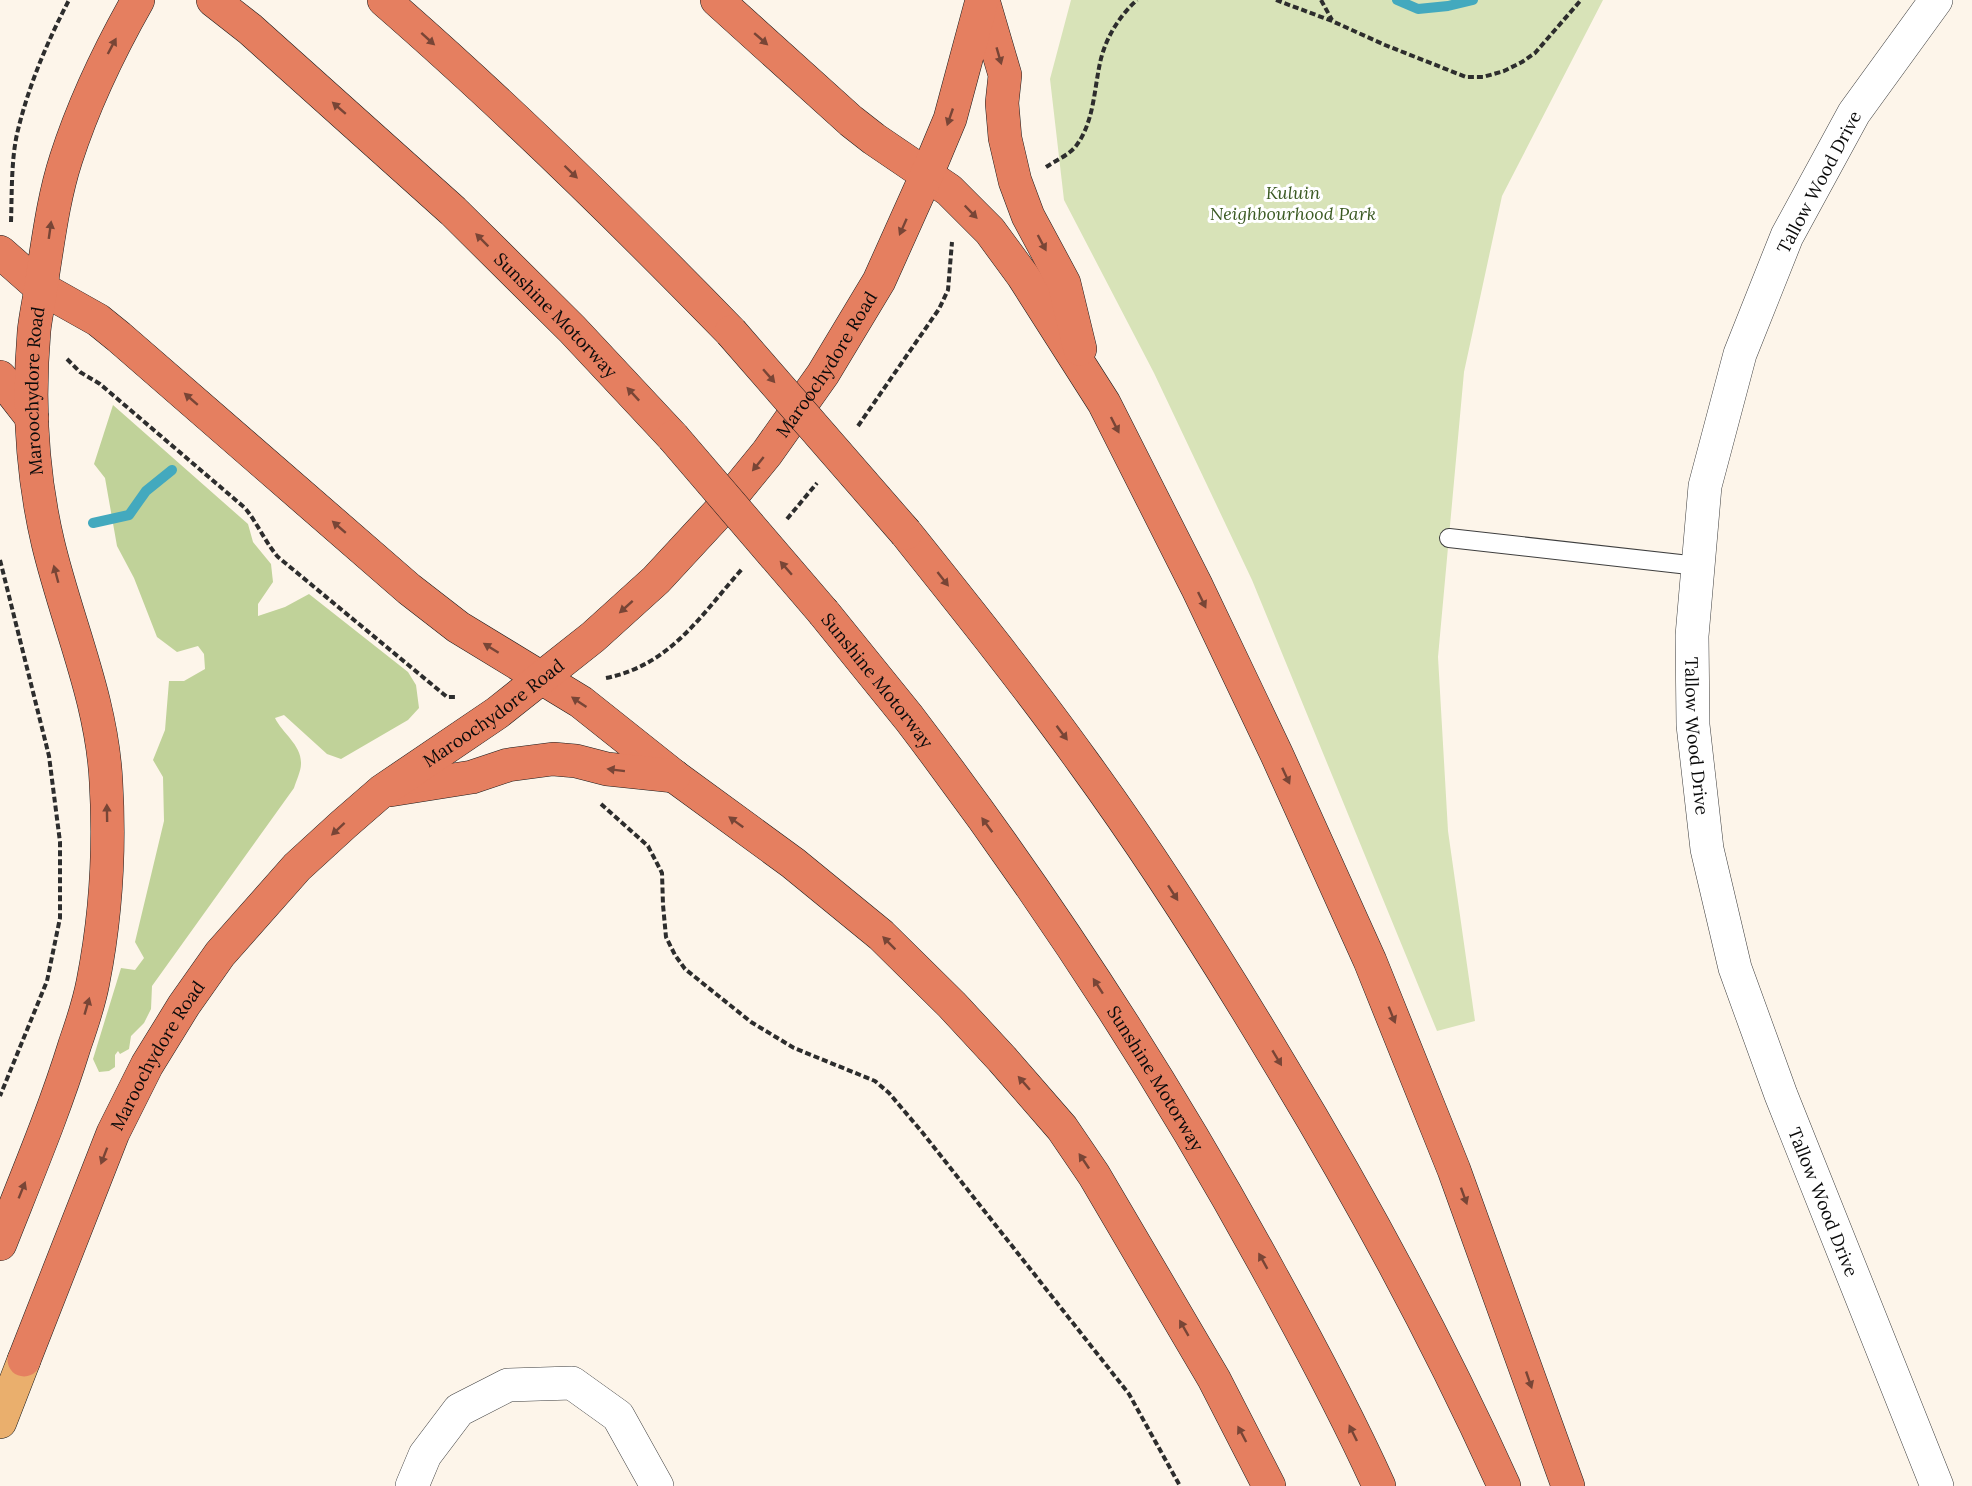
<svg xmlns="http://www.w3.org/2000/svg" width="1972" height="1486" font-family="Lora,serif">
  <rect width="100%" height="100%" fill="#fdf5ea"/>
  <!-- green -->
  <path fill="#d8e3b8" d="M1071,0H1603L1502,196L1464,372L1438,657L1448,831L1475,1021L1437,1031L1252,580L1154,373L1064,200L1050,79Z"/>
  <!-- forest -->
  <path fill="#c0d299" d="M113,405L248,524L253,542L271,564L273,582L258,604V616L285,607L309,594L408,672L416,685L419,708L408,720L341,759L327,754L284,715L275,718C282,733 302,745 301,764C301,771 296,781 294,788L152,986L151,1009L144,1023L131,1036L129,1049L120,1054L118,1051L115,1055V1067L109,1071L99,1072L93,1059L121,968L135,970L144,958L135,942L164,821L163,777L153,760L165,730L169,681H184L205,669L204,654L198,646L177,652L157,637L134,578L117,546L105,478L94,464Z"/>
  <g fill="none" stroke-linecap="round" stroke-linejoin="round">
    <!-- stream -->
    <g stroke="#43a9be" stroke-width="10">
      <path d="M1397,0L1418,9L1448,6L1473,0"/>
      <path d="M93,523L129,515L146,491L172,470"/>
    </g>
    <!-- lane casing -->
    <g stroke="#3e3e3e" stroke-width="20">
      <path id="lane" d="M1449,538L1698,566"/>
    </g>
    <!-- street casing -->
    <g stroke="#3e3e3e" stroke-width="34">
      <g id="street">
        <path id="s1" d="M1936,0L1854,113L1787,236L1740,354L1705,486L1692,636L1693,725L1707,849L1735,968L1781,1095L1937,1486"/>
        <path d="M412,1486L425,1455L459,1410L508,1385L572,1383L618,1416L657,1486"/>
      </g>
    </g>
    <!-- primary casing -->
    <g stroke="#1c1c1c" stroke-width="34">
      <path id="primary" d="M0,1422L24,1360"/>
    </g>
    <!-- highway casing -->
    <g stroke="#1c1c1c" stroke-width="34">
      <g id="highway">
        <path id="s2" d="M213,0L250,29L453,211L572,329L673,437"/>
        <path d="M384,0C505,105 619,217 731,332"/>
        <path d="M717,0L851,121L874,139L949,190L990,231L1023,276L1104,403L1197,587L1277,755L1370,961L1454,1170L1568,1486"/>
        <path d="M983,0L1005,75L1002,103L1005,138L1015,181L1028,216L1064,283L1080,349"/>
        <path d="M0,252L41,288L98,320L119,337L409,589L458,627L581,702L674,776L793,863L881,935L952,1005L1002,1059L1062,1128L1094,1175L1214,1379L1269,1486"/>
        <path d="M0,377L32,418"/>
        <path d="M906,533C966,608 1027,684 1083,762C1153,858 1217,959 1278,1061C1361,1198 1438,1340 1504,1486"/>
        <path id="s3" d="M824,613C852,648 881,683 909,718C1044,895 1166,1082 1272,1277C1310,1346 1347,1415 1379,1486"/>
        <path d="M390,790L472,777L508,765L553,759L576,761L607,769L674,776"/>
        <path id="s4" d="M0,1244C26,1178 54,1112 75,1044C82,1024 89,1003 93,982C106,916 110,849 106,782C102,699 67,623 48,543C32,475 28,401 34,331C36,312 41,293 43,273C49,235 54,196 66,159C84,103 109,51 138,0"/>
        <path id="s5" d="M24,1360L113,1133L147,1065L184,1005L220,954L297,867L344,824L382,791L497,713L593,637L656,580L718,513L767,453L823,374L879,281L927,174L950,119L982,0"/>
      </g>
    </g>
    <!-- path -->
    <g stroke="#2d2d2d" stroke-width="4" stroke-dasharray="6 3" stroke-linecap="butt">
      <path d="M1276,0L1332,21L1385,45L1466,77H1483L1504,71L1522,62L1535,53L1581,0"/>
      <path d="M1321,0L1332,20"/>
      <path d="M1046,167C1055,161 1069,155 1076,146C1094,122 1094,90 1100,63C1105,39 1119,16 1137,0"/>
      <path d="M11,222C12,194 11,162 17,134C28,87 47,42 69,0"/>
      <path d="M67,359L80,372L100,384L245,508C258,524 265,542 278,557L447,697H456"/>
      <path d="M858,426L939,309L948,290L952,242"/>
      <path d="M787,519L817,483"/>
      <path d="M0,560L49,756L60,842V918L47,981L0,1096"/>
      <path d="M606,678C671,665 701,615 742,569"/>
      <path d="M601,804L648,846L662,873L663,905L666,937L675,955L685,969L751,1022L794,1048L875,1081L889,1093L922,1132L1129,1394L1180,1486"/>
    </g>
    <!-- lane -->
    <use href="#lane" stroke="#fff" stroke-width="18"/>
    <!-- street -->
    <use href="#street" stroke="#fff" stroke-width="33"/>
    <!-- primary -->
    <use href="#primary" stroke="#eaaf6d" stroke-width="33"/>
    <!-- highway -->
    <use href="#highway" stroke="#e57f60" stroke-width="33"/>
    <!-- highway-bridge casing -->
    <g stroke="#1c1c1c" stroke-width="34" stroke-linecap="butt">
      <g id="highway-bridge">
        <path d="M731,332L906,533"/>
        <path d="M673,437L824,613"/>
      </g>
    </g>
    <!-- highway-bridge -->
    <use href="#highway-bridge" stroke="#e57f60" stroke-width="33"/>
  </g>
  <!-- one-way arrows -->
  <defs><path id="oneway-solid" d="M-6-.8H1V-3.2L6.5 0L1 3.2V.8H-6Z" transform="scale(1.5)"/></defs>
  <g fill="#784536">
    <use href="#oneway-solid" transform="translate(428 39) rotate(42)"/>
    <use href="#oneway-solid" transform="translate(761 39) rotate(41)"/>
    <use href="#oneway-solid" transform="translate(112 46) rotate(-62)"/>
    <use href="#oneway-solid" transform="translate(999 56) rotate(74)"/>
    <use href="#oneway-solid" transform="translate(339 108) rotate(-139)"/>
    <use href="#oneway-solid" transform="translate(950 117) rotate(109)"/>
    <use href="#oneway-solid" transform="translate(571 172) rotate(44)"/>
    <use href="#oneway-solid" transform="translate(971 212) rotate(46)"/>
    <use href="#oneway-solid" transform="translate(903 227) rotate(114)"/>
    <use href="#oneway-solid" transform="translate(50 230) rotate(-82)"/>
    <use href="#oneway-solid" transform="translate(482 240) rotate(-135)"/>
    <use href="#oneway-solid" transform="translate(1042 243) rotate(62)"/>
    <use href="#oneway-solid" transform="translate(769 376) rotate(49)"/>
    <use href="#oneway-solid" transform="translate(633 394) rotate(-133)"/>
    <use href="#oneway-solid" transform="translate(191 399) rotate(-139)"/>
    <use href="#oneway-solid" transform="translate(1115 425) rotate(63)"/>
    <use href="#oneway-solid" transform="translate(758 464) rotate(129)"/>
    <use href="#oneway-solid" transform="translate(339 527) rotate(-139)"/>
    <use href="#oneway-solid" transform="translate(786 568) rotate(-131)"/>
    <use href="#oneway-solid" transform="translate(56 574) rotate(-105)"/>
    <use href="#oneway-solid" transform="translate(943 579) rotate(52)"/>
    <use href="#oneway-solid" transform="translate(1202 600) rotate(64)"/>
    <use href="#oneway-solid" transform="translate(626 607) rotate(138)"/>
    <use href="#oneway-solid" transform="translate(491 648) rotate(-148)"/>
    <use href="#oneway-solid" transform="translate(579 702) rotate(-146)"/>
    <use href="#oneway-solid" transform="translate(1062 733) rotate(53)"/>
    <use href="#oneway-solid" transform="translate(616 770) rotate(-173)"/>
    <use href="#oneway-solid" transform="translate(1286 776) rotate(65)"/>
    <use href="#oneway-solid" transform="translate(107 813) rotate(-91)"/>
    <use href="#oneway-solid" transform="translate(736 822) rotate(-144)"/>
    <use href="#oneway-solid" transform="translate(987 825) rotate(-126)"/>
    <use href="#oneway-solid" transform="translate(338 829) rotate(137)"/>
    <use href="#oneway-solid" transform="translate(1173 893) rotate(57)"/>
    <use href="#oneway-solid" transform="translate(889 943) rotate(-135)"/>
    <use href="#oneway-solid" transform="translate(1098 986) rotate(-123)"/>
    <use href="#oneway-solid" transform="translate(87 1006) rotate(-74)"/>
    <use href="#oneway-solid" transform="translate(1392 1015) rotate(68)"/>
    <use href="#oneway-solid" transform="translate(1277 1058) rotate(59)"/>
    <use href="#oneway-solid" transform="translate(1024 1083) rotate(-131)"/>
    <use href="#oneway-solid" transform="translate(104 1156) rotate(111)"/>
    <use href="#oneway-solid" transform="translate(1084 1161) rotate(-124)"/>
    <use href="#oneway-solid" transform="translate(22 1190) rotate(-68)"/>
    <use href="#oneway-solid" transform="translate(1464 1196) rotate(70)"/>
    <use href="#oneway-solid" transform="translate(1263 1261) rotate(-119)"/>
    <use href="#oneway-solid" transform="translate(1184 1328) rotate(-120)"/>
    <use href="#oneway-solid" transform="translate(1529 1380) rotate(71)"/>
    <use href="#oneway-solid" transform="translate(1353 1433) rotate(-116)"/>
    <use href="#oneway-solid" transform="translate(1242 1434) rotate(-118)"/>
  </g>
  <g text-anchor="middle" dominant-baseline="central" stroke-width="6" stroke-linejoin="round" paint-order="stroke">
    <!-- street labels -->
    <g font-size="18" fill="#0b0b0b" stroke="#fff">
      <text transform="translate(1819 182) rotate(-62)">Tallow Wood Drive</text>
      <text stroke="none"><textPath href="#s2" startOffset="466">Sunshine Motorway</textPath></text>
      <text stroke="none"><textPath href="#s5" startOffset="1305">Maroochydore Road</textPath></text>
      <text stroke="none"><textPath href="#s4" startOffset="879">Maroochydore Road</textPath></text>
      <text stroke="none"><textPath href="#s3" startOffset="86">Sunshine Motorway</textPath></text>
      <text stroke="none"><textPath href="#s5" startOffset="819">Maroochydore Road</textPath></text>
      <text stroke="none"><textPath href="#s1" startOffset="794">Tallow Wood Drive</textPath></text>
      <text stroke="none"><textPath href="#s5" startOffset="333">Maroochydore Road</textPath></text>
      <text stroke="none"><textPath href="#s3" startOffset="572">Sunshine Motorway</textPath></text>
      <text stroke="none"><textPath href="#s1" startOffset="1280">Tallow Wood Drive</textPath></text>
    </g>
    <!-- park labels -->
    <g font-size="18" font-style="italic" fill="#3b5a23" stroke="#fff">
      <text x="1293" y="192">Kuluin<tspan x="1293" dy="21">Neighbourhood Park</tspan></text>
    </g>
  </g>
</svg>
